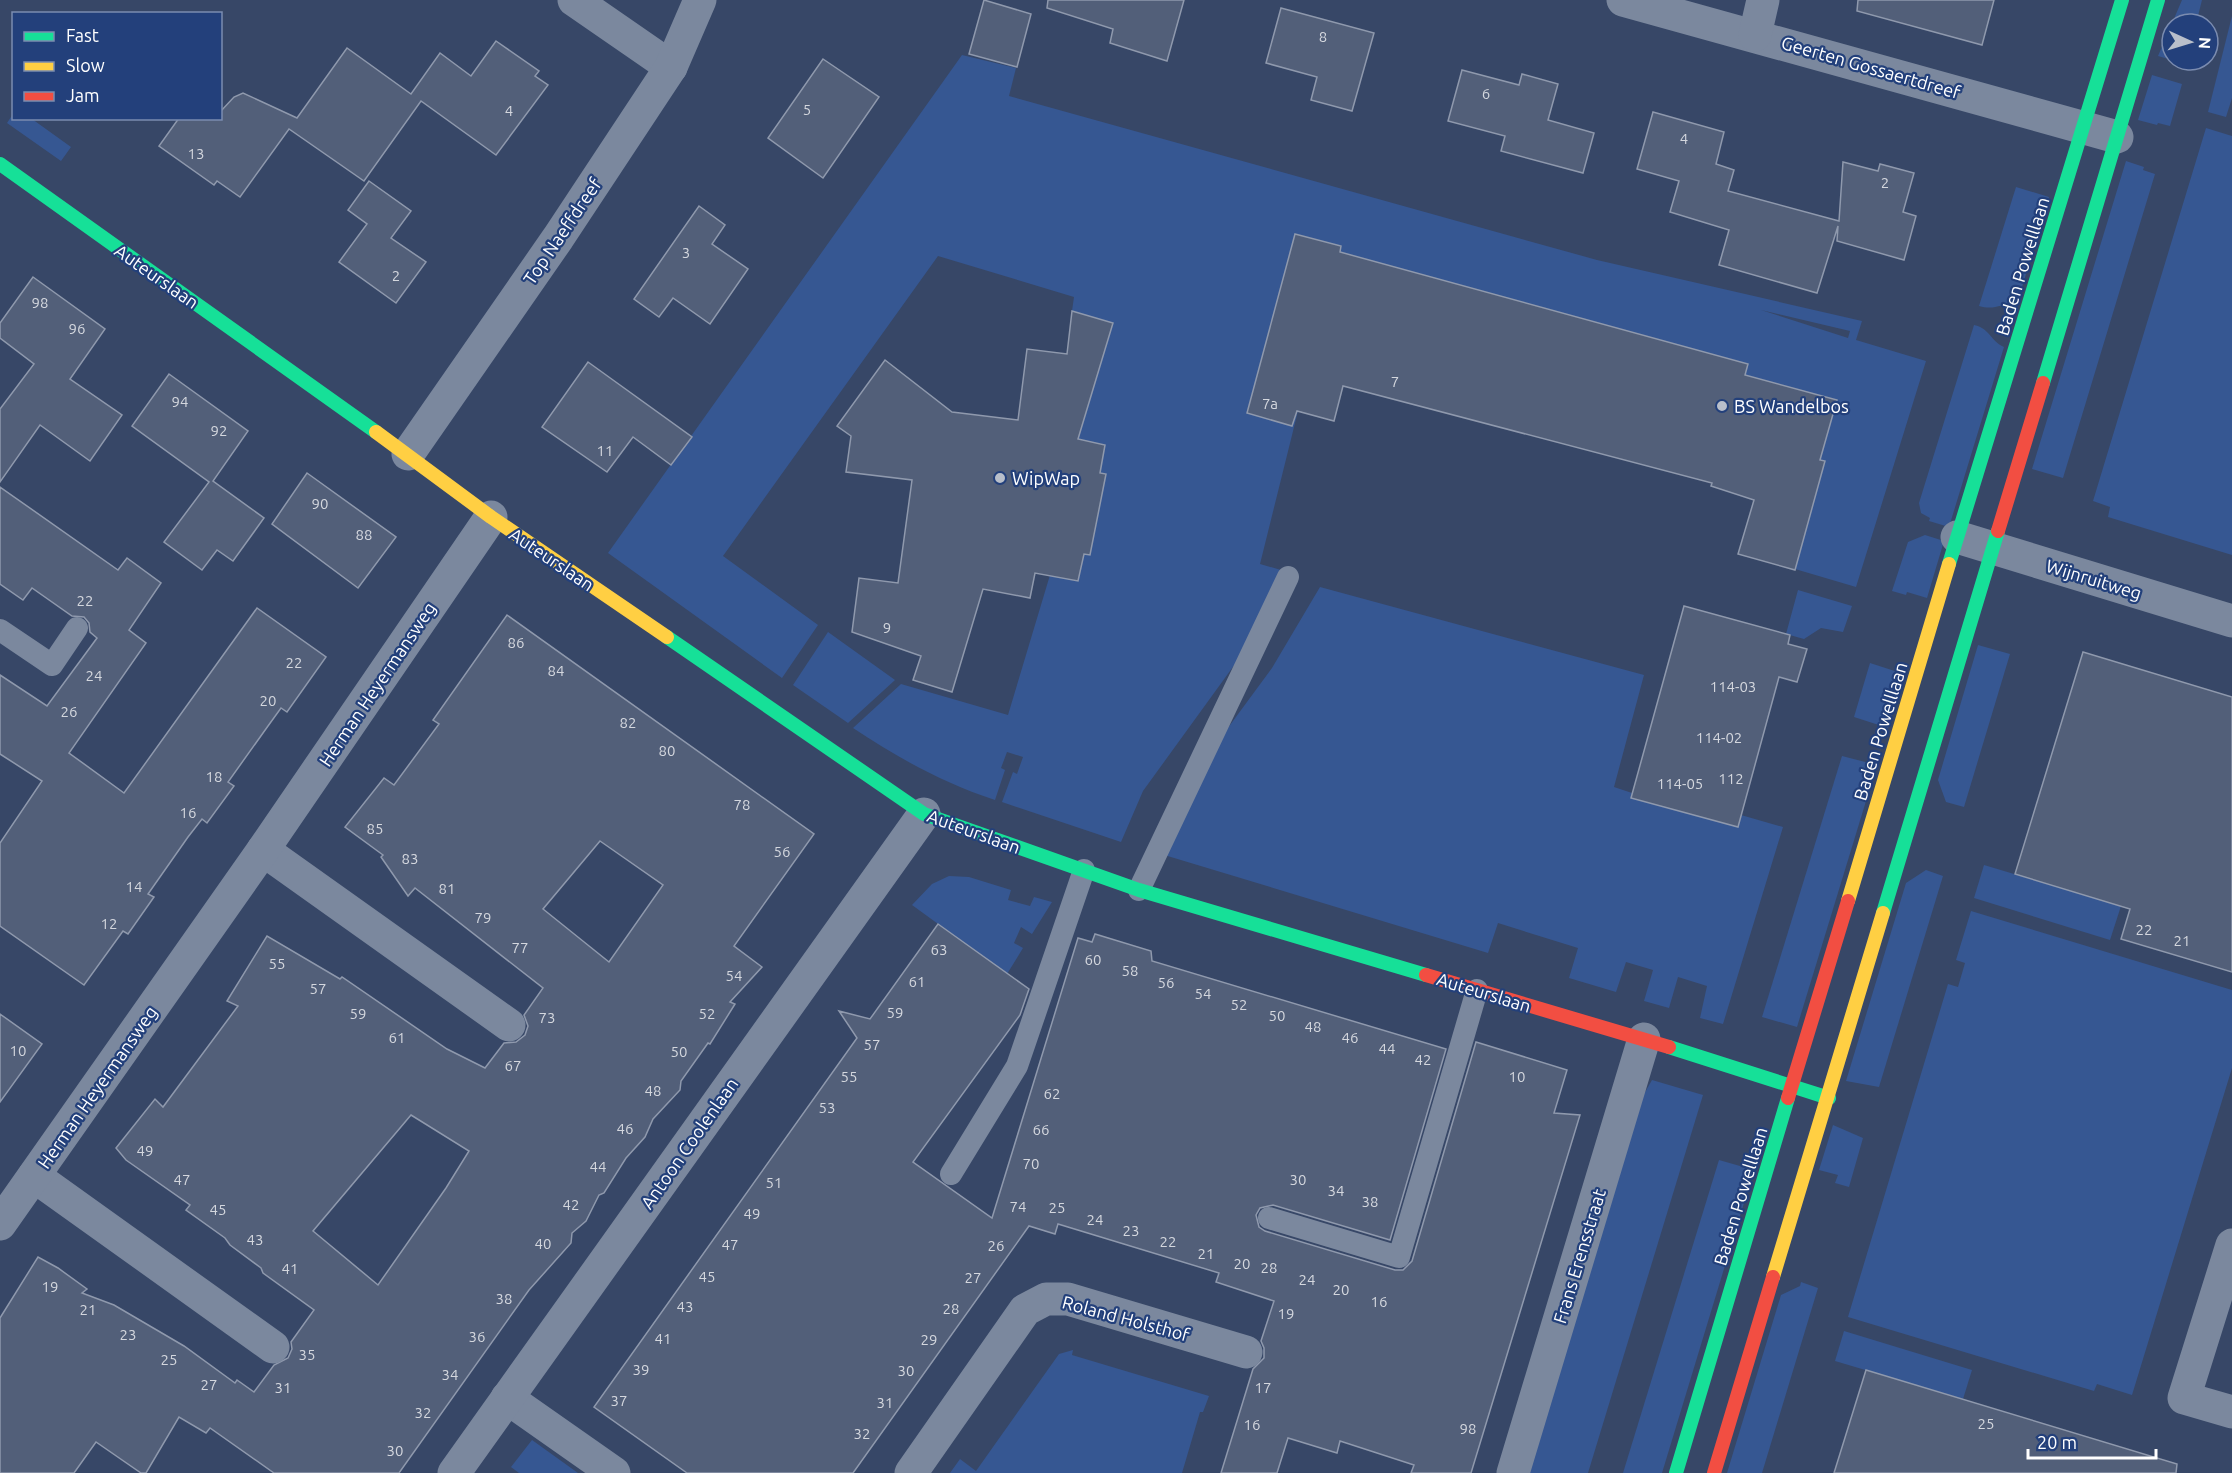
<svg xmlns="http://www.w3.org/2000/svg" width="2232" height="1473" font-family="Ubuntu,sans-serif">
  <rect width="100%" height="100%" fill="#374767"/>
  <!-- green -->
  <g fill="#365792" fill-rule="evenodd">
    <path d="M2182,0H2202L2196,24H2172V60L2158,56Z"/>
    <path d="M2232,16V98L2226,117L2208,112Z"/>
    <path d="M962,55L1016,68L1009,96L1597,260L1862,321L1856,340L1926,361L1856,587L1795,569L1825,461L1820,460L1837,400L1745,375L1748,364L1376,262L1340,252L1341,246L1296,234L1247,413L1292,425L1298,411L1260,564L1281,570L1251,642L1143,791L1121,842L1002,802L1013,772L1017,774L1023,757L1007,752L1001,768L1005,770L995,800C943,783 898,758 853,728L901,684L1008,715L1050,575L1078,581L1084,554H1090L1106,474L1100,473L1105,445L1062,436L1083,423L1112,323L1072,311L1074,297L938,256L723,556L818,625L782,678L608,553ZM1761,310L1850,331L1848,338Z"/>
    <path d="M2152,75L2182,84L2170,126L2158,123L2157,125L2138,120Z"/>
    <path d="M13,114L14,118L32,119L71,147L61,161L7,123Z"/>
    <path d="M2206,128L2232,136V555L2108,517L2110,507L2093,501Z"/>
    <path d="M2126,161L2144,167L2143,170L2155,174L2063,478L2032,469Z"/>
    <path d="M2016,187L2049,197L2017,304C2003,302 1996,311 1979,306Z"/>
    <path d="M1974,325C1991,329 1990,341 2004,347L1949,527L1929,521L1930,518L1921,513L1919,503Z"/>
    <path d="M1925,535L1944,541L1927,598L1907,592L1906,595L1892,591L1908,542Z"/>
    <path d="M1320,587L1644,675L1614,787L1632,793L1631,798L1741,815L1783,827L1723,1024L1700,1018L1707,986L1678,977L1669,1008L1644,1001L1653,970L1626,962L1616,992L1569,978L1578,948L1498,923L1488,953L1151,851L1180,793L1272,668Z"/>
    <path d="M1798,590L1852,606L1843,632L1821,628L1804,639L1786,634Z"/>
    <path d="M828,632L895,680L848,723L793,685Z"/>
    <path d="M1978,645L2010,654L1964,807L1946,802L1938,780Z"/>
    <path d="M1870,663L1904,674L1888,728L1854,717Z"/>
    <path d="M1842,756L1877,765L1797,1027L1762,1017Z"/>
    <path d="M1984,865L2121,906L2110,940L1974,898Z"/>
    <path d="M1926,870L1943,876L1879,1087L1846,1081L1906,883Z"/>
    <path d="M949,876L969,877L1011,890L1008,900L1030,906L1034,897L1052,902L1032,934L1021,927L1014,943L1023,948L1007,974L912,905L932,884Z"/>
    <path d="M1971,911L2232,990V1068L2132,1395L2097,1384L2094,1391L1848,1317L1948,984L1958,987L1965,963L1956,960Z"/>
    <path d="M1652,1080L1703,1095L1588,1473H1529L1644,1094Z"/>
    <path d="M1833,1125L1863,1138L1849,1187L1835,1183L1838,1175L1819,1170Z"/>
    <path d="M1719,1160L1754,1170L1662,1473H1623Z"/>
    <path d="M1801,1282L1818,1288L1762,1473H1727L1781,1295L1800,1286Z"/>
    <path d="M1844,1331L1972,1370L1963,1399L1835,1361Z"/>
    <path d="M1073,1350L1072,1355L1209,1396L1203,1412H1200L1182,1473H950L960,1459L976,1471L1059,1354Z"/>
    <path d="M532,1440L578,1473H519L511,1467Z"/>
  </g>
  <!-- building -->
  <g fill="#525f79" stroke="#8f99ad" stroke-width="1.5" fill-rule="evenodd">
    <path d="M984,0L1031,14L1017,67L969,54Z"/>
    <path d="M1048,0H1184L1167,61L1110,43L1113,29L1047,8Z"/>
    <path d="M1858,0H1994L1982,45L1857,11Z"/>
    <path d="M1281,8L1374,33L1352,111L1311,100L1317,77L1266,63Z"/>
    <path d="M496,41L539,71L535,76L548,85L496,155L421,101L364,181L289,129L240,197L217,181L214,185L159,146L179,118H220V112L234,97L243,93L297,118L347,48L411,94L440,53L471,76Z"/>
    <path d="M823,59L879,97L823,178L768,138Z"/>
    <path d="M1462,70L1519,85L1522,74L1558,84L1548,120L1594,133L1583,173L1501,151L1505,136L1448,121Z"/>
    <path d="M1653,112L1724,132L1716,164L1734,170L1728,191L1839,221L1843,162L1878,171L1880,164L1914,173L1903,212L1916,216L1904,260L1837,241L1838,226L1817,293L1719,265L1729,230L1670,212L1679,181L1637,169Z"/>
    <path d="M369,181L411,211L391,238L426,262L396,303L339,262L367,224L348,210Z"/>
    <path d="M699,206L725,225L712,244L748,269L710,324L673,298L659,317L634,299Z"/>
    <path d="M1295,234L1341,246L1340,252L1748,364L1745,375L1837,400L1820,460L1825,461L1795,570L1738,554L1754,500L1711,486L1712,483L1343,386L1334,421L1297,411L1292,426L1247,413Z"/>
    <path d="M33,277L105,329L70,379L122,415L90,461L40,425L0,482V409L34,364L0,338V323Z"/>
    <path d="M1072,311L1113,323L1078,439L1105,445L1100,473L1106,474L1090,555L1084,554L1078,581L1035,573L1030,598L983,589L952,692L913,680L921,656L852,632L859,578L898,583L912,480L846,472L851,436L837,426L885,360L952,412L1018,420L1027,349L1067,354Z"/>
    <path d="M588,362L692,437L671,465L633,437L607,472L542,427Z"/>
    <path d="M169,374L248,431L213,481L264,518L233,561L217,550L202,570L164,542L209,482L132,426Z"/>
    <path d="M307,473L396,537L358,588L272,524Z"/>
    <path d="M0,487L118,570L127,558L161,583L129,630L146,643L69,753L124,793L257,608L326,657L287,712L281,708L268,726L228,782L234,786L207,823L202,819L188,837L148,894L154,897L128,934L123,931L84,985L0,926V843L42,781L0,754V675L47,706L97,638L90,632L89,623L84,617L72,616L32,588L23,600L0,584Z"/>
    <path d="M1684,606L1790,635L1788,644L1807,649L1797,682L1779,677L1738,827L1631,798Z"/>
    <path d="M507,615L814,834L734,946L762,967L730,1002L735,1004L710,1044L708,1043L681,1081L680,1090L653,1119L645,1137L626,1158L604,1193L599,1195L586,1221L572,1233L571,1243L529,1290L399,1473H274L210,1428L206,1433L179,1417L146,1473H141L96,1442L74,1473H0V1318L38,1257L58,1268L87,1289L82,1293L114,1305L184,1346L235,1383L237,1380L254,1392L274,1365L288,1358L292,1349L291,1342L314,1310L263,1273L261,1268L230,1245L225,1238L186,1210L190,1205L126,1160L116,1148L155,1099L163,1107L238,1006L227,1001L267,936L340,979L342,977L447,1049L485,1068L504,1043L516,1042L525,1035L528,1026L524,1015L543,988L415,888L408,896L381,857L383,855L345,827L384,778L394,785L439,724L433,720ZM600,841L663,885L609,962L543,909ZM411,1115L469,1151L446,1188L378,1285L313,1231Z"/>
    <path d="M2083,652L2232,697V972L2121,939L2130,909L2015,874Z"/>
    <path d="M938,924L1029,989L1020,1015L913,1162L992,1218L1078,938L1092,942L1095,934L1151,951L1152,961L1446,1049L1390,1240L1273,1205L1260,1208L1256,1215L1259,1227L1265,1231L1395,1270H1403L1412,1261L1476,1042L1567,1070L1554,1113L1580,1115L1471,1473H1411L1414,1465L1340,1441L1337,1453L1288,1438L1277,1473H1221L1253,1369L1264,1358V1348L1261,1341L1274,1301L1216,1282L1219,1273L1058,1224L1055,1234L1029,1226L853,1473H687L594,1407L857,1038L839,1011L870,1019Z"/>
    <path d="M0,1014L42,1044L0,1102Z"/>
    <path d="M1866,1370L2177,1464L2176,1473H1834Z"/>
  </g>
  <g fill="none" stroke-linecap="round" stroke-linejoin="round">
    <!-- lane -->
    <g stroke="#7b889e" stroke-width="22">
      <path d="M0,630L52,665L77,628"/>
      <path d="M1139,890L1288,577"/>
      <path d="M951,1174L1017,1066L1084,870"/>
      <path d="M1269,1218L1399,1257L1477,990"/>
    </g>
    <!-- street -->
    <g stroke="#7b889e" stroke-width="33">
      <path d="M574,0L671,67"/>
      <path d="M1623,0L2117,137"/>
      <path d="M1755,35L1763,0"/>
      <path d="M408,454L558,238L671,67L700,0"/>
      <path d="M1957,537L2232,621"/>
      <path d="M263,850L509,1025"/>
      <path d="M34,1176L273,1347"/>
      <path d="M0,1224L263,850L491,517"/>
      <path d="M2232,1245L2184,1398L2232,1412"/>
      <path d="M507,1398L614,1473"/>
      <path d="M454,1473L924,814"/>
      <path d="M911,1473L1025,1310L1046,1299H1068L1246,1352"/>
      <path d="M1513,1473L1644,1039"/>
    </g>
    <!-- fast -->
    <g stroke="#16e098" stroke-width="14">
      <path d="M0,164L376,432"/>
      <path d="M2043,383L2158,0"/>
      <path d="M1949,564L2122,0"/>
      <path d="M667,637L924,814L1139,890L1426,975"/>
      <path d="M1883,913L1998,531"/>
      <path d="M1669,1047L1829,1098"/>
      <path d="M1676,1473L1788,1098"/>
    </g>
    <!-- slow -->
    <g stroke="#ffcf43" stroke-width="14">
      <path d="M376,432L491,517L667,637"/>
      <path d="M1848,901L1949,564"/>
      <path d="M1773,1277L1883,913"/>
    </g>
    <!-- jam -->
    <g stroke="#f24e42" stroke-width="14">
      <path d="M1998,531L2043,383"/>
      <path d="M1426,975L1669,1047"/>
      <path d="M1788,1098L1848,901"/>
      <path d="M1714,1473L1773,1277"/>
    </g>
  </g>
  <!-- markers -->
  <g fill="#b9bfca" stroke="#23407b" stroke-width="2">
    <circle cx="1722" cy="406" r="6"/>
    <circle cx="1000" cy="478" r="6"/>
  </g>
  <g text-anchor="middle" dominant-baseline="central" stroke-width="4.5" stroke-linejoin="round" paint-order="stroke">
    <!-- number labels -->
    <g font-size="15" fill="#d4d7de">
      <text x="1323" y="36">8</text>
      <text x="1486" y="93">6</text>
      <text x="807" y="109">5</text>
      <text x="509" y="110">4</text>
      <text x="1684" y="138">4</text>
      <text x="196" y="153">13</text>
      <text x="1885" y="182">2</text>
      <text x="686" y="252">3</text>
      <text x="396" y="275">2</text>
      <text x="40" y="302">98</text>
      <text x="77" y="328">96</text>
      <text x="1395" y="381">7</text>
      <text x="180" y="401">94</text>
      <text x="1270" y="403">7a</text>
      <text x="219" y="430">92</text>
      <text x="605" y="450">11</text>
      <text x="320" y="503">90</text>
      <text x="364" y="534">88</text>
      <text x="85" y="600">22</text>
      <text x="887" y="627">9</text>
      <text x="516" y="642">86</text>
      <text x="294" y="662">22</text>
      <text x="556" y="670">84</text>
      <text x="94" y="675">24</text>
      <text x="1733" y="686">114-03</text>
      <text x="268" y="700">20</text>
      <text x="69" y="711">26</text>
      <text x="628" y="722">82</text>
      <text x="1719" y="737">114-02</text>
      <text x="667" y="750">80</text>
      <text x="214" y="776">18</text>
      <text x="1731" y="778">112</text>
      <text x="1680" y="783">114-05</text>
      <text x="742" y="804">78</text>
      <text x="188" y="812">16</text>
      <text x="375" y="828">85</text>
      <text x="782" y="851">56</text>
      <text x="410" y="858">83</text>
      <text x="134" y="886">14</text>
      <text x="447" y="888">81</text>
      <text x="483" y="917">79</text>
      <text x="109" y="923">12</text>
      <text x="2144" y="929">22</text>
      <text x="2182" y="940">21</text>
      <text x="520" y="947">77</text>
      <text x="939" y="949">63</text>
      <text x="1093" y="959">60</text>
      <text x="277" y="963">55</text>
      <text x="1130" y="970">58</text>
      <text x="734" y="975">54</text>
      <text x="917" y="981">61</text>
      <text x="1166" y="982">56</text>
      <text x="318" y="988">57</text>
      <text x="1203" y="993">54</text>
      <text x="1239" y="1004">52</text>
      <text x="895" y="1012">59</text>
      <text x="358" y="1013">59</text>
      <text x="707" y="1013">52</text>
      <text x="1277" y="1015">50</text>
      <text x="547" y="1017">73</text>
      <text x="1313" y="1026">48</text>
      <text x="397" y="1037">61</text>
      <text x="1350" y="1037">46</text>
      <text x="872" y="1044">57</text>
      <text x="1387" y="1048">44</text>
      <text x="18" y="1050">10</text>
      <text x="679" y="1051">50</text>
      <text x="1423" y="1059">42</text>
      <text x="513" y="1065">67</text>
      <text x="849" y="1076">55</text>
      <text x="1517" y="1076">10</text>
      <text x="653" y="1090">48</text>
      <text x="1052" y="1093">62</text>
      <text x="827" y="1107">53</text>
      <text x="625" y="1128">46</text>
      <text x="1041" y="1129">66</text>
      <text x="145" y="1150">49</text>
      <text x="1031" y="1163">70</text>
      <text x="598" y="1166">44</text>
      <text x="182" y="1179">47</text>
      <text x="1298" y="1179">30</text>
      <text x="774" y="1182">51</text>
      <text x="1336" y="1190">34</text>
      <text x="1370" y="1201">38</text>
      <text x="571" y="1204">42</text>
      <text x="1018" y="1206">74</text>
      <text x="1057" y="1207">25</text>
      <text x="218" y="1209">45</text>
      <text x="752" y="1213">49</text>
      <text x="1095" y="1219">24</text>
      <text x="1131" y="1230">23</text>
      <text x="255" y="1239">43</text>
      <text x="1168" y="1241">22</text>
      <text x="543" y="1243">40</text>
      <text x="730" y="1244">47</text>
      <text x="996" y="1245">26</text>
      <text x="1206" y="1253">21</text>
      <text x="1242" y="1263">20</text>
      <text x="1269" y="1267">28</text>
      <text x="290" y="1268">41</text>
      <text x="707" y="1276">45</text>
      <text x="973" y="1277">27</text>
      <text x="1307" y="1279">24</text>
      <text x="50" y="1286">19</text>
      <text x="1341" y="1289">20</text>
      <text x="504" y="1298">38</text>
      <text x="1379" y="1301">16</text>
      <text x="685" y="1306">43</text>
      <text x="951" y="1308">28</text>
      <text x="88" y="1309">21</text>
      <text x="1286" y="1313">19</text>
      <text x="128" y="1334">23</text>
      <text x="477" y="1336">36</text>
      <text x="663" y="1338">41</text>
      <text x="929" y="1339">29</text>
      <text x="307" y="1354">35</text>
      <text x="169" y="1359">25</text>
      <text x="641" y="1369">39</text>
      <text x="906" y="1370">30</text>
      <text x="450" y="1374">34</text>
      <text x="209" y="1384">27</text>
      <text x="283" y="1387">31</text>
      <text x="1263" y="1387">17</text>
      <text x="619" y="1400">37</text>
      <text x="885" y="1402">31</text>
      <text x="423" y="1412">32</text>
      <text x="1986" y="1423">25</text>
      <text x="1252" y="1424">16</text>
      <text x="1468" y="1428">98</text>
      <text x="862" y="1433">32</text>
      <text x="395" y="1450">30</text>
    </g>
    <!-- street labels -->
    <g font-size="18" fill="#fff" stroke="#23407b">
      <text transform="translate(1871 67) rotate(16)">Geerten Gossaertdreef</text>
      <text transform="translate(562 231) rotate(-56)">Top Naeffdreef</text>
      <text transform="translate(2022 266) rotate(-73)">Baden Powelllaan</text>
      <text transform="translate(157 276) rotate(35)">Auteurslaan</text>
      <text transform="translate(552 559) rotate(34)">Auteurslaan</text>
      <text transform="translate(2094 579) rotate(17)">Wijnruitweg</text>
      <text transform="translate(377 684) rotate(-56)">Herman Heyermansweg</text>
      <text transform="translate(1880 731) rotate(-73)">Baden Powelllaan</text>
      <text transform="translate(974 831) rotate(20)">Auteurslaan</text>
      <text transform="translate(1484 992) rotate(17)">Auteurslaan</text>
      <text transform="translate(97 1087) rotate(-55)">Herman Heyermansweg</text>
      <text transform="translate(689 1143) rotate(-55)">Antoon Coolenlaan</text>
      <text transform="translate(1740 1196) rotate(-73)">Baden Powelllaan</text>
      <text transform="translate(1579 1256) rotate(-73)">Frans Erensstraat</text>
      <text transform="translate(1126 1318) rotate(15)">Roland Holsthof</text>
    </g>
    <!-- poi labels -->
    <g font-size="18" fill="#fff" stroke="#23407b" text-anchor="start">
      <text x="1734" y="406">BS Wandelbos</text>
      <text x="1012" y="478">WipWap</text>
    </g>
  </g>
  <!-- legend -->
  <rect x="12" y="12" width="210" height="108" fill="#23407b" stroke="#7b8cb0" stroke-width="1.5"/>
  <rect x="24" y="32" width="30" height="9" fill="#16e098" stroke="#7b8cb0" stroke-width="1.5"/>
  <text x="66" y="42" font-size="18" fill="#ffffff">Fast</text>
  <rect x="24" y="62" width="30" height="9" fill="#ffcf43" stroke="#7b8cb0" stroke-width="1.5"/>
  <text x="66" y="72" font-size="18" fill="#ffffff">Slow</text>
  <rect x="24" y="92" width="30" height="9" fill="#f24e42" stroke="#7b8cb0" stroke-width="1.5"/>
  <text x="66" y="102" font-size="18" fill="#ffffff">Jam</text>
  <!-- north arrow -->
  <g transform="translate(2190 42) rotate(94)"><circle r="28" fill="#23407b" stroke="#7b8cb0" stroke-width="1.5"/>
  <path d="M0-4.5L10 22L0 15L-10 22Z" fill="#b9bfca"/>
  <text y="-9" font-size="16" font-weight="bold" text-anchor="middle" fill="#ffffff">N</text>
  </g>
  <!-- scale -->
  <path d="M2028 1449v9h128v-9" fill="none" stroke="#ffffff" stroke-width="3"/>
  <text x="2037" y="1449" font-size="18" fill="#ffffff" stroke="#23407b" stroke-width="4.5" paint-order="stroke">20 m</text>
</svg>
